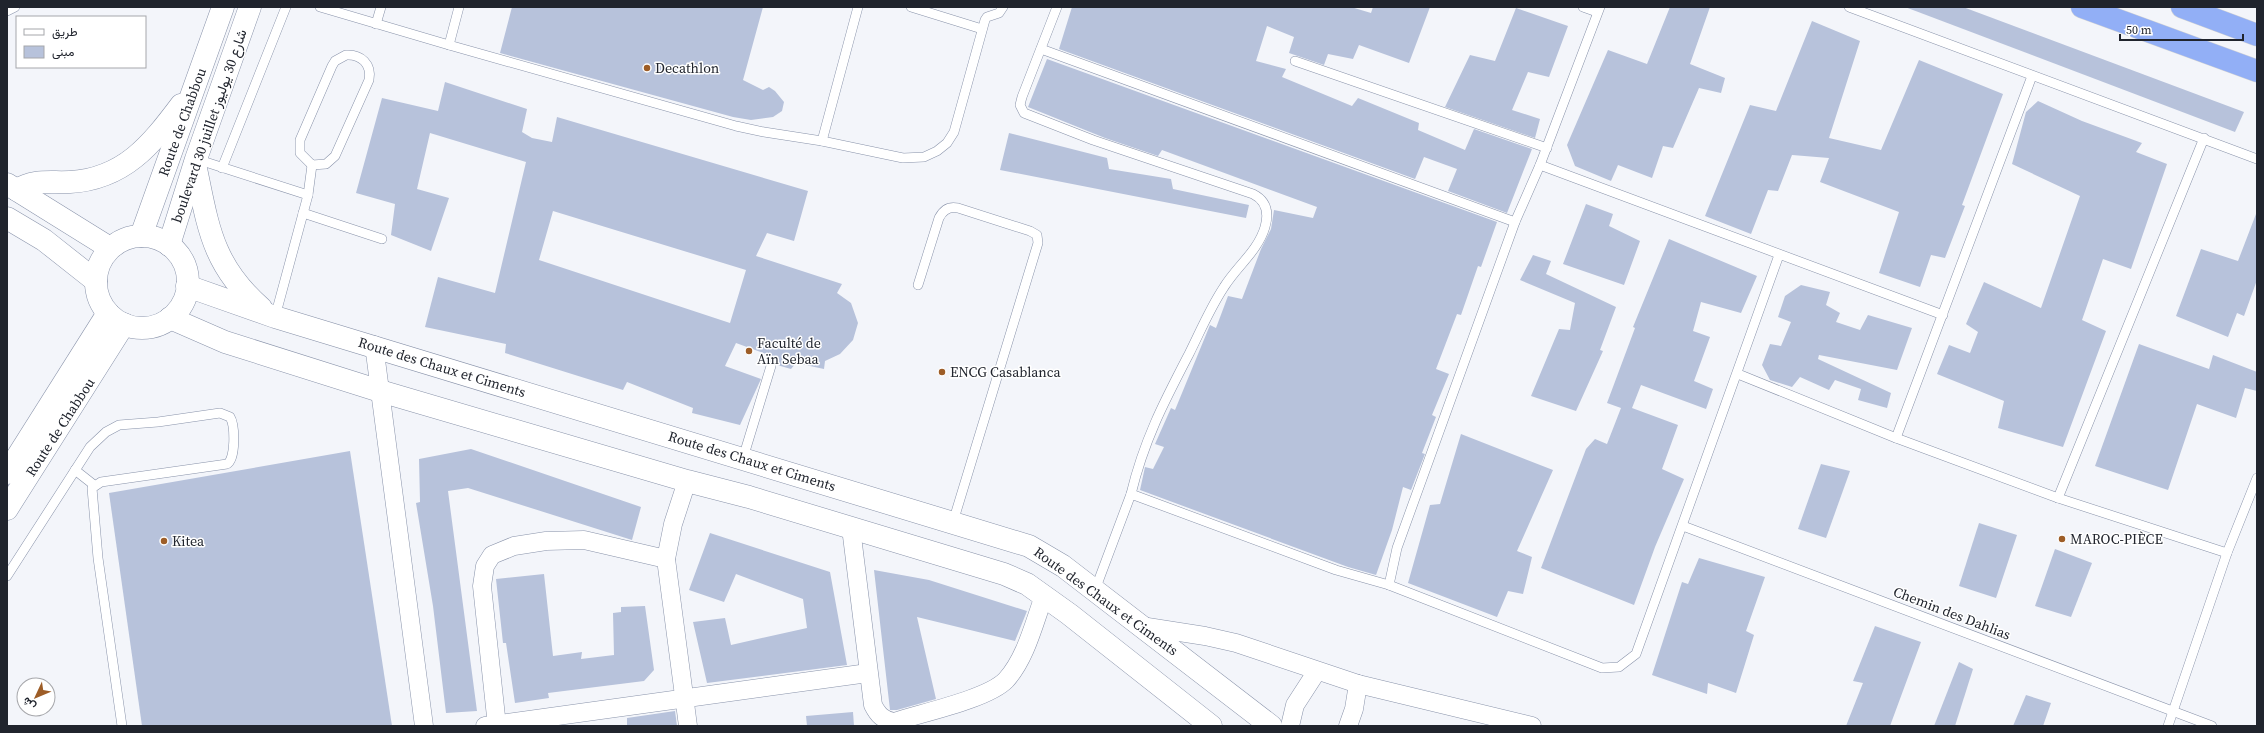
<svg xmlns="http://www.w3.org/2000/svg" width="2264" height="733" font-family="'Source Serif 4',Vazirmatn,serif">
  <rect width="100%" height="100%" fill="#f3f5fa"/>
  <!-- building -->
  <g fill="#b7c2db" fill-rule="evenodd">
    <path d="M512,7H763L743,80L763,90L769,87L775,91L784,102L782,111L773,117L751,120L733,117L500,53Z"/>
    <path d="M1072,7H1351L1371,13L1373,7H1430L1409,63L1359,45L1353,59L1328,54L1324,65L1289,53L1294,37L1267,26L1256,61L1286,69L1282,77L1352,106L1358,98L1419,123L1418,130L1465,150L1474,129L1532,149L1507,213L1448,191L1457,169L1424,157L1415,179L1059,49Z"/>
    <path d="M1670,7H1710L1690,64L1725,78L1721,93L1699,88L1673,148L1663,146L1652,178L1618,165L1611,181L1575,166L1567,145L1608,50L1647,64Z"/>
    <path d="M1905,7H1963L2244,112L2235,132Z"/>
    <path d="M1516,8L1568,26L1549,77L1528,72L1512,110L1540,119L1535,138L1445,107L1470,55L1495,61Z"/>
    <path d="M1812,21L1860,41L1829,138L1881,150L1919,60L2003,94L1962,205L1965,206L1945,258L1931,255L1920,287L1879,273L1899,212L1820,182L1829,158L1792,155L1778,191L1768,190L1751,234L1705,216L1750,105L1776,111Z"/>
    <path d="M1047,59L1497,222L1481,267L1478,266L1461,315L1457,314L1436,369L1449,374L1432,415L1436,417L1422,453L1425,454L1411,490L1403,487L1392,530L1376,575L1348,567L1140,490L1145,467L1153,469L1164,447L1155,444L1171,408L1175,410L1210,325L1216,328L1228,296L1242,299L1261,249L1271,229L1274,210L1313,218L1317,207L1162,150L1158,156L1105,138L1028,107Z"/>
    <path d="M445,82L527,109L522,132L532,138L552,142L557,117L808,191L794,241L767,233L756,256L842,284L837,293L851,303L858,323L853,340L840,354L825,361L824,369L796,363L791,369L777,365L773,360L767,361L769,355L736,343L725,366L761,379L740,425L692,413L693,408L627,382L623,390L505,353L506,344L425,327L438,277L495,293L526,162L430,133L417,189L449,198L431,251L391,235L395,204L356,193L382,98L438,111ZM553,211L746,270L730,323L539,260Z"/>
    <path d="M2038,101L2082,121L2142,143L2136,152L2167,164L2131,269L2103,259L2082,320L2106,331L2063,447L1998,428L2004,401L1937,374L1949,345L1970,353L1978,332L1966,324L1984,282L2041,308L2080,196L2012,164L2026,112Z"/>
    <path d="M1009,133L1107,158L1109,169L1171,179L1173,189L1249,205L1246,218L1000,170Z"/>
    <path d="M1586,204L1613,214L1609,226L1640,241L1624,285L1563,264Z"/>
    <path d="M2256,214L2257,280L2244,316L2237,313L2228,337L2176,316L2201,249L2238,261Z"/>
    <path d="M1669,239L1757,276L1741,313L1701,302L1693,331L1710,337L1694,381L1713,389L1706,409L1641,385L1632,408L1678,425L1662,469L1684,479L1655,547L1634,605L1541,568L1586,449L1595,439L1607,444L1621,408L1607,403L1635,328L1633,327Z"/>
    <path d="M1533,255L1551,261L1546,274L1616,307L1600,350L1603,351L1576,411L1531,396L1559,329L1570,330L1575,303L1520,280Z"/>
    <path d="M1801,285L1830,292L1826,305L1840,313L1836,322L1860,330L1868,315L1912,328L1897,370L1819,355L1818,359L1891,393L1887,408L1858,400L1861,389L1835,380L1829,390L1800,377L1792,387L1770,380L1762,365L1770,344L1781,346L1791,322L1778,317L1785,296Z"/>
    <path d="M2139,344L2209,369L2213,355L2257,372V391L2245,388L2236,418L2197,404L2168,490L2095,466Z"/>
    <path d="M1461,434L1553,470L1517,551L1532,557L1523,594L1508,591L1497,617L1408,583L1430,505L1440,504Z"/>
    <path d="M471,449L641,507L632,540L468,488L448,491L477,711L446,713L433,606L416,503L420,502L419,459Z"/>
    <path d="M350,451L392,726H142L109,493Z"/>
    <path d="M1821,464L1850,471L1826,538L1798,529Z"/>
    <path d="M1979,523L2017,535L1996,598L1959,586Z"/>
    <path d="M710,533L830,572L847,665L707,683L693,622L725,618L731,645L807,628L803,599L736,574L724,602L689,590Z"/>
    <path d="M2055,549L2092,563L2071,617L2035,606Z"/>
    <path d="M1699,558L1765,577L1746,631L1754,635L1736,693L1708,683L1707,694L1652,675L1682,582L1688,584Z"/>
    <path d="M874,570L929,580L1027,611L1015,641L917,617L936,699L897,710H890Z"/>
    <path d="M544,574L553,656L582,652L581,659L614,655L613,613L621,612V607L645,606L654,670L644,681L548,693L549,698L515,703L506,643H503L496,579Z"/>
    <path d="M1875,626L1921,642L1890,726H1846L1863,683L1853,681Z"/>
    <path d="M1959,662L1973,669L1955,726H1934Z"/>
    <path d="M2026,695L2051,703L2043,726H2013Z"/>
    <path d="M675,711L677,726H627V718Z"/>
    <path d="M853,712L854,726H807L806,716Z"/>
  </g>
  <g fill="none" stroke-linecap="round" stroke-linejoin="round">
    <!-- lane casing -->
    <g stroke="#8993aa" stroke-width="10">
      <g id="lane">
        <path d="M320,7L449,45L736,126L764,132L822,141L903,158L924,157L937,151L947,143L954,132L985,20L987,17L999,13L1003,7"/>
        <path d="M911,7L982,29"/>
        <path d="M1057,7L1022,97L1020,105L1024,113L1093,140L1253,194C1267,201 1269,213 1265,227C1258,251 1237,266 1224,287C1210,308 1200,332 1189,354C1164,402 1144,440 1131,494"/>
        <path d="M1583,7L1597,12"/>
        <path d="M1849,7L2257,159"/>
        <path d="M7,11L15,7"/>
        <path d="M376,24L381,7"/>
        <path d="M449,45L459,7"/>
        <path d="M1041,49L1515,222"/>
        <path d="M346,55C361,54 372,64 369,80L335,156L326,164L312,165L300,153V140L332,66L335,61Z"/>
        <path d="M1295,61L1547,148"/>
        <path d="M822,141L858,7"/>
        <path d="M196,159L308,195"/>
        <path d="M1540,165L1943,315"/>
        <path d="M222,168L286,7"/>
        <path d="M303,213L382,239"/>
        <path d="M918,285L939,218C943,210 949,206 958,208L1030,231L1037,235L1038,243L953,522"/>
        <path d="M275,317L308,195L312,165"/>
        <path d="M1738,374L1896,438L2058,498L2227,553"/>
        <path d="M1896,438L2032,76"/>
        <path d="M743,458L771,366"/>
        <path d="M75,470L94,485"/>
        <path d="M2058,498L2204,138"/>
        <path d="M1683,526L2212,726"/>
        <path d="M7,576L90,447L106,432L119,425L158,422L220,413L230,417C235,425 236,459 227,464L101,482L92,488L98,558L122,726"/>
        <path d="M1389,585L1397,548L1515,222L1540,165L1600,7"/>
        <path d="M1095,590L1131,494L1336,570L1389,585L1602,668L1619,667L1636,654L1779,255"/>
        <path d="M2168,726L2227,553L2257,478"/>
      </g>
    </g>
    <!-- street casing -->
    <g stroke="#8993aa" stroke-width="19">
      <g id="street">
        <path d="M374,345L424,726"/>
        <path d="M687,481L673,524L666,559L688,726"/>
        <path d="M851,528L873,705C878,715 883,720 894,722C921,713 988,699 1006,680C1026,658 1034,623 1044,596"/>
        <path d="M1141,626L1205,636L1236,643L1358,684L1532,726"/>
        <path d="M485,726L868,673"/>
        <path d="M497,726L482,586L485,566L492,555L514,546L546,541L584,540L666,559"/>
        <path d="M1290,726L1295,705L1317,671"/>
        <path d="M1348,726L1354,709L1358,684"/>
      </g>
    </g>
    <!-- secondary casing -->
    <g stroke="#8993aa" stroke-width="23">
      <g id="secondary">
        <path d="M195,164C208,225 211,264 261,308"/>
        <path d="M7,184L110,248"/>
        <path d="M17,190C34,179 50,183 70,182C124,179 151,145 181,105"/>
        <path d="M7,218L44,240L96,281"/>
        <path d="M141,236L223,7"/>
        <circle cx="142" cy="282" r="46"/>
        <path d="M169,245L196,159L250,7"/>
        <path d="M187,286L275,317L1029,546L1063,566L1271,726"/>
        <path d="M170,318L225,342L380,391L687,481L749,497L1004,574L1027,584L1069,614L1211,726"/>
        <path d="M7,473L108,313"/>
        <path d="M7,509L124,324"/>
      </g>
    </g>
    <!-- highway casing -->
    <g stroke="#d2d3d5" stroke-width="23">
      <g id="highway">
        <path d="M2082,7L2257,71"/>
        <path d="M2182,7L2257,35"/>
      </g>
    </g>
    <!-- lane -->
    <use href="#lane" stroke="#fff" stroke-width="9"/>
    <!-- street -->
    <use href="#street" stroke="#fff" stroke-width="18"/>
    <!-- secondary -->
    <use href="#secondary" stroke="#fff" stroke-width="22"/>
    <!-- highway -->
    <use href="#highway" stroke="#92aff6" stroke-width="22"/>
  </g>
  <!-- markers -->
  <g fill="#9d5d27" stroke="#fff" stroke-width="1.5">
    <circle cx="647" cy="68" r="4"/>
    <circle cx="749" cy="351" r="4"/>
    <circle cx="942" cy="372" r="4"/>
    <circle cx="2062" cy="539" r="4"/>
    <circle cx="164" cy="541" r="4"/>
  </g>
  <g text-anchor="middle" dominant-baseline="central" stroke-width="3" stroke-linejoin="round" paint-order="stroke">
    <!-- poi labels -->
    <g font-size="14" fill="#20242d" stroke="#fff" text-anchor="start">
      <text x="655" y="68">Decathlon</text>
      <text x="757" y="343">Faculté de<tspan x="757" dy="16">Aïn Sebaa</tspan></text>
      <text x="950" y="372">ENCG Casablanca</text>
      <text x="2070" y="539">MAROC-PIÈCE</text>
      <text x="172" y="541">Kitea</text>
    </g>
    <!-- street labels -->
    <g font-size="14" fill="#20242d" stroke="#fff">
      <text transform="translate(182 122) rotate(-70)">Route de Chabbou</text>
      <text transform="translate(209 126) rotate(-71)">boulevard 30 juillet شارع 30 يوليوز</text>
      <text transform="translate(442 367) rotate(17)">Route des Chaux et Ciments</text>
      <text transform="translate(60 427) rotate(-57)">Route de Chabbou</text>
      <text transform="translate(752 461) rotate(17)">Route des Chaux et Ciments</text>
      <text transform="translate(1106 601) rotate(36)">Route des Chaux et Ciments</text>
      <text transform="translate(1952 613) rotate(21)">Chemin des Dahlias</text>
    </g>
  </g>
  <!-- border -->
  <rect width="2264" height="733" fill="none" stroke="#20242d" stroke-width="16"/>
  <!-- legend -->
  <rect x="16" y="16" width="130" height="52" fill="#ffffff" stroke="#a6a7ab"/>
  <rect x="24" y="29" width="20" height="6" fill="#ffffff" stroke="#a6a7ab"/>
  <text x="52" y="36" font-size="12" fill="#20242d">طريق</text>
  <rect x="24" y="46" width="20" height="12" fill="#b7c2db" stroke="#a6a7ab"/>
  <text x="52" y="56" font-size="12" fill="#20242d">مبنى</text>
  <!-- north arrow -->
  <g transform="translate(36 697) rotate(226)"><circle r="19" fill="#ffffff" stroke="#a6a7ab"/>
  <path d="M0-3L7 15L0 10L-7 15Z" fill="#9d5d27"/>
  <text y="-6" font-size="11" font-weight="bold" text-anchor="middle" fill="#20242d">ش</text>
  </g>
  <!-- scale -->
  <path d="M2120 34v6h123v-6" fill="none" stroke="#20242d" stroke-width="2"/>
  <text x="2126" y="34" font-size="12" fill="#20242d" stroke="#ffffff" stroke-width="3" paint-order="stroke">50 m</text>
</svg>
